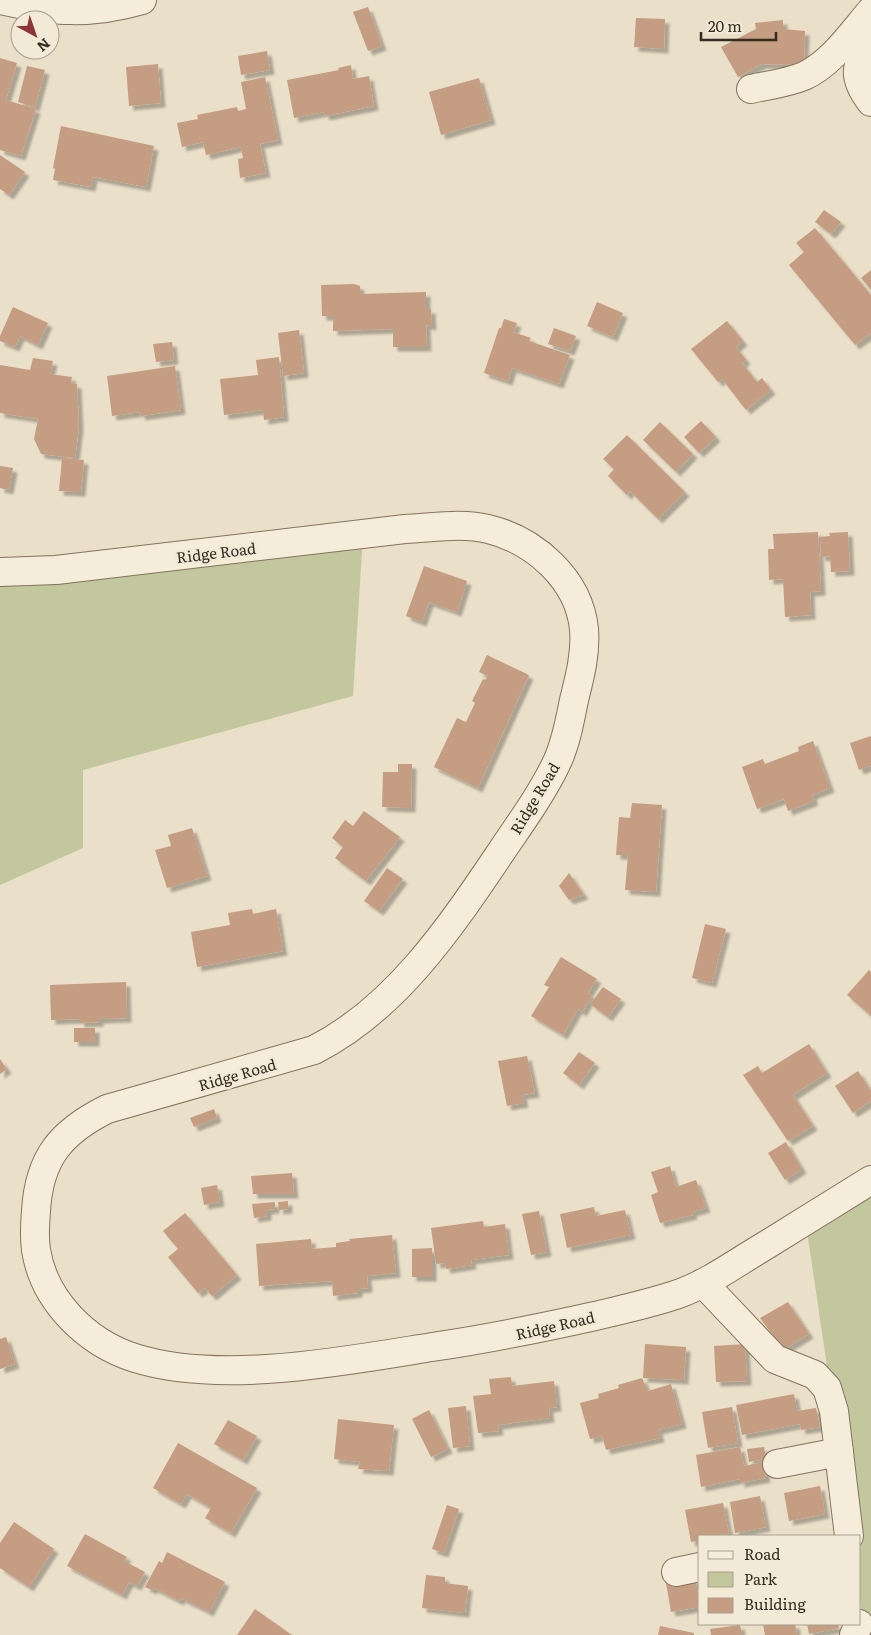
<svg xmlns="http://www.w3.org/2000/svg" width="871" height="1635" font-family="Literata,serif">
  <defs>
    <filter id="shadow"><feDropShadow dx="4.5" dy="4.5" stdDeviation="1" flood-color="#0004"/></filter>
  </defs>
  <rect width="100%" height="100%" fill="#eadfc8"/>
  <!-- green -->
  <g fill="#c2c79d">
    <path d="M363,535L353,696L83,770V848L0,885V575Z"/>
    <path d="M871,1183V1635H857L863,1623L860,1599V1536H852L806,1224Z"/>
  </g>
  <!-- building -->
  <g fill="#c49d82" filter="url(#shadow)">
    <path d="M368,7L382,46L368,51L353,12Z"/>
    <path d="M636,18L665,19L664,49L634,47Z"/>
    <path d="M783,20V29L805,31L804,65L762,64L738,77L721,47L756,29L755,23Z"/>
    <path d="M267,51L270,70L241,75L238,56Z"/>
    <path d="M0,58L17,63L4,106L6,100L36,109L21,156L0,150Z"/>
    <path d="M158,64L161,103L129,106L126,67Z"/>
    <path d="M351,65L353,79L369,76L374,106L325,116L324,112L294,118L287,80L339,70L338,68Z"/>
    <path d="M27,66L45,70L35,107L18,102Z"/>
    <path d="M265,77L278,140L260,144L266,173L240,178L238,159L243,158L241,147L206,155L203,142L182,147L177,123L198,119L197,115L237,107L238,111L246,109L241,82Z"/>
    <path d="M479,78L491,120L441,135L429,92Z"/>
    <path d="M61,126L154,146L146,187L93,177L91,187L53,180L55,169L53,168Z"/>
    <path d="M0,155L25,172L9,195L0,189Z"/>
    <path d="M824,210L841,222L831,234L815,222Z"/>
    <path d="M815,228L871,295V333L855,345L789,265L804,252L796,243Z"/>
    <path d="M871,270V290L861,278Z"/>
    <path d="M354,284L360,286V294L426,292V309H431L432,326L426,325L427,347H393V329L333,331V316H322L321,285Z"/>
    <path d="M597,302L623,313L613,337L587,326Z"/>
    <path d="M13,307L48,323L38,345L20,336L15,347L0,341V336Z"/>
    <path d="M504,319L517,323L513,332L531,338L529,341L570,355L559,384L512,368L508,381L484,373L499,328H501Z"/>
    <path d="M727,321L743,341L736,347L746,360L742,363L757,382L762,378L771,390L746,410L722,379L718,382L691,349Z"/>
    <path d="M554,328L576,336L570,351L548,344Z"/>
    <path d="M299,330L304,373L283,376L278,333Z"/>
    <path d="M172,342L174,360L156,362L153,344Z"/>
    <path d="M279,357L284,417L264,420L263,410L224,415L220,379L258,375L256,360Z"/>
    <path d="M33,358L53,361L50,374L72,377L71,383L77,384L79,426L75,458L41,454L34,439L38,419L0,413V365L30,370Z"/>
    <path d="M175,366L181,410L141,416L140,412L112,416L107,376Z"/>
    <path d="M701,421L716,437L699,453L684,437Z"/>
    <path d="M660,422L693,454L676,472L643,440Z"/>
    <path d="M627,435L685,492L658,519L630,491L627,495L608,476L614,469L603,459Z"/>
    <path d="M62,458L84,460L81,492L59,491Z"/>
    <path d="M0,466L13,468L9,490L0,488Z"/>
    <path d="M818,532L821,591L810,592L811,615L785,617L783,579L769,580L768,549H774L773,534Z"/>
    <path d="M848,532L850,571L831,572L830,556L821,557L820,537L830,536L829,533Z"/>
    <path d="M424,566L467,581L457,612L429,602L422,622L406,616Z"/>
    <path d="M487,655L529,675L478,788L434,767L457,718L466,722L475,703L472,701L483,679L485,680L488,676L479,672Z"/>
    <path d="M871,736V766L859,770L850,743Z"/>
    <path d="M813,741L830,788L812,795L814,801L788,811L784,799L757,809L742,767L763,759L765,764L799,751L798,747Z"/>
    <path d="M398,764H412L411,808L382,807L383,772H398Z"/>
    <path d="M632,803L662,805L656,892L625,890L628,855H616L619,817L630,818Z"/>
    <path d="M364,811L400,837L366,881L335,858L343,847L332,838L345,820L353,826Z"/>
    <path d="M192,828L207,876L167,888L155,850L171,846L168,835Z"/>
    <path d="M387,868L403,879L379,911L364,901Z"/>
    <path d="M569,873L584,895L569,900L559,886Z"/>
    <path d="M252,909L253,914L276,909L283,951L197,967L191,932L230,925L228,913Z"/>
    <path d="M705,924L726,929L712,983L692,978Z"/>
    <path d="M561,957L597,979L588,993L592,996L582,1012L578,1009L563,1035L531,1016L549,987L544,985Z"/>
    <path d="M869,970L871,972V1016L847,995Z"/>
    <path d="M126,982L127,1018L99,1019V1022L80,1023V1019L51,1020L50,985Z"/>
    <path d="M603,987L621,999L608,1017L590,1004Z"/>
    <rect x="74" y="1028" width="21" height="14"/>
    <path d="M809,1044L827,1073L793,1095L813,1126L788,1141L743,1075L758,1066L762,1073Z"/>
    <path d="M579,1052L595,1063L579,1085L563,1073Z"/>
    <path d="M527,1056L535,1093L522,1095L524,1103L507,1106L498,1061Z"/>
    <path d="M0,1059L7,1069L0,1074Z"/>
    <path d="M858,1071L871,1091V1101L853,1113L835,1086Z"/>
    <path d="M214,1109L217,1118L194,1127L190,1118Z"/>
    <path d="M786,1142L802,1169L785,1180L768,1153Z"/>
    <path d="M670,1166L676,1187L696,1180L706,1208L692,1212L693,1215L660,1223L651,1195L658,1192L651,1172Z"/>
    <path d="M292,1173L294,1194H253L251,1176Z"/>
    <path d="M217,1185L220,1202L204,1205L201,1188Z"/>
    <path d="M288,1201V1209L279,1210L278,1202Z"/>
    <path d="M275,1202V1209L267,1210V1216L254,1218L252,1204Z"/>
    <path d="M594,1207L596,1216L625,1210L631,1235L567,1248L560,1214Z"/>
    <path d="M539,1211L547,1252L531,1255L522,1214Z"/>
    <path d="M185,1213L237,1275L212,1296L205,1288L198,1293L168,1257L178,1249L163,1231Z"/>
    <path d="M483,1221L484,1227L505,1224L509,1255L471,1260L472,1265L446,1269L445,1263L436,1264L431,1228Z"/>
    <path d="M392,1235L396,1273L367,1276L368,1288L358,1289V1293L333,1296L332,1281L259,1286L256,1244L311,1239L312,1249L336,1247V1243L350,1241L349,1239Z"/>
    <path d="M432,1248V1277H412V1249Z"/>
    <path d="M788,1302L809,1334L783,1350L760,1318Z"/>
    <path d="M6,1337L15,1364L0,1369V1339Z"/>
    <path d="M645,1344L686,1347L684,1380L643,1378Z"/>
    <path d="M745,1344L747,1381L716,1382L714,1346Z"/>
    <path d="M511,1377L512,1386L554,1381L557,1407L549,1408L550,1418L498,1425L499,1431L478,1433L473,1396L491,1394L489,1379Z"/>
    <path d="M642,1378L648,1391L671,1384L682,1424L658,1430L660,1438L606,1450L602,1436L590,1439L580,1403L599,1398L598,1394L619,1388L618,1385Z"/>
    <path d="M794,1394L797,1411L816,1408L820,1427L801,1430L800,1424L742,1435L736,1405Z"/>
    <path d="M466,1406L470,1446L453,1448L448,1408Z"/>
    <path d="M732,1407L738,1443L708,1448L702,1412Z"/>
    <path d="M429,1410L448,1449L431,1457L412,1419Z"/>
    <path d="M338,1419L394,1425L389,1471L358,1469L360,1462L334,1459Z"/>
    <path d="M228,1420L257,1436L243,1460L214,1444Z"/>
    <path d="M178,1443L257,1488L231,1533L205,1518L211,1508L187,1494L181,1504L153,1488Z"/>
    <path d="M740,1447L744,1466L763,1462L766,1478L740,1483V1479L701,1487L696,1455Z"/>
    <path d="M764,1447L766,1459L749,1462L747,1449Z"/>
    <path d="M820,1486L825,1514L789,1521L784,1493Z"/>
    <path d="M760,1496L766,1527L735,1533L730,1502Z"/>
    <path d="M723,1503L729,1534L700,1536V1540L691,1542L685,1510Z"/>
    <path d="M447,1505L459,1509L444,1553L432,1549Z"/>
    <path d="M14,1522L54,1549L29,1587L0,1568V1543Z"/>
    <path d="M85,1534L127,1557L124,1561L145,1572L137,1586L129,1582L122,1595L67,1566Z"/>
    <path d="M167,1552L225,1582L209,1612L181,1598L179,1601L154,1588L152,1590L145,1587L159,1561L162,1563Z"/>
    <path d="M426,1575L445,1577V1583L468,1586L465,1613L422,1608Z"/>
    <path d="M695,1578L700,1607L671,1612L666,1583Z"/>
    <path d="M255,1609L292,1635H237Z"/>
    <path d="M763,1624H795L797,1635H765Z"/>
    <path d="M807,1624H838L839,1628L809,1634Z"/>
    <path d="M740,1625L742,1635H711L710,1629Z"/>
    <path d="M660,1626L694,1633V1635H658Z"/>
  </g>
  <g fill="none" stroke-linecap="round" stroke-linejoin="round">
    <!-- minor casing -->
    <g stroke="#84725f" stroke-width="30">
      <g id="minor">
        <path d="M1,0C53,12 90,15 142,0"/>
        <path d="M871,40C855,66 852,77 871,102"/>
        <path d="M751,89C768,85 788,83 804,76C831,64 852,33 871,11"/>
        <path d="M0,572L56,570L405,529C431,528 462,522 488,529C534,540 579,579 584,629C586,653 580,676 574,700C570,720 566,743 557,762C542,794 519,825 499,855C449,929 395,1009 314,1050L107,1109C61,1132 39,1158 36,1211C35,1223 34,1237 36,1250C44,1301 87,1343 135,1358C220,1385 345,1361 432,1347C487,1339 541,1328 595,1316C624,1309 653,1303 681,1293C710,1282 736,1263 763,1247C799,1225 835,1202 871,1180"/>
        <path d="M703,1283L775,1359L815,1375L827,1388L834,1411L849,1536"/>
        <path d="M777,1464L839,1452"/>
        <path d="M676,1572L700,1567"/>
        <path d="M854,1635L859,1624"/>
      </g>
    </g>
    <!-- minor -->
    <use href="#minor" stroke="#f5edda" stroke-width="28"/>
  </g>
  <g text-anchor="middle" dominant-baseline="central" stroke-width="5" stroke-linejoin="round" paint-order="stroke">
    <!-- street labels -->
    <g font-size="15" fill="#362b21" stroke="#f2ead7">
      <text transform="translate(216 552) rotate(-7)">Ridge Road</text>
      <text transform="translate(534 798) rotate(-59)">Ridge Road</text>
      <text transform="translate(237 1074) rotate(-16)">Ridge Road</text>
      <text transform="translate(555 1325) rotate(-13)">Ridge Road</text>
    </g>
  </g>
  <!-- legend -->
  <rect x="698" y="1535" width="162" height="90" fill="#f2ead7" stroke="#a79e8e"/>
  <rect x="708" y="1551" width="25" height="8" fill="#f5edda" stroke="#a79e8e"/>
  <text x="744" y="1560" font-size="15" fill="#362b21">Road</text>
  <rect x="708" y="1572" width="25" height="15" fill="#c2c79d" stroke="#a79e8e"/>
  <text x="744" y="1585" font-size="15" fill="#362b21">Park</text>
  <rect x="708" y="1598" width="25" height="15" fill="#c49d82" stroke="#a79e8e"/>
  <text x="744" y="1610" font-size="15" fill="#362b21">Building</text>
  <!-- north arrow -->
  <g transform="translate(35 35) rotate(140)"><circle r="24" fill="#f2ead7" stroke="#a79e8e"/>
  <path d="M0-4L9 19L0 12L-9 19Z" fill="#8c3536"/>
  <text y="-8" font-size="14" font-weight="bold" text-anchor="middle" fill="#362b21">N</text>
  </g>
  <!-- scale -->
  <path d="M701 32v8h75v-8" fill="none" stroke="#362b21" stroke-width="2.5"/>
  <text x="708" y="32" font-size="15" fill="#362b21" stroke="#f2ead7" stroke-width="4" paint-order="stroke">20 m</text>
</svg>
